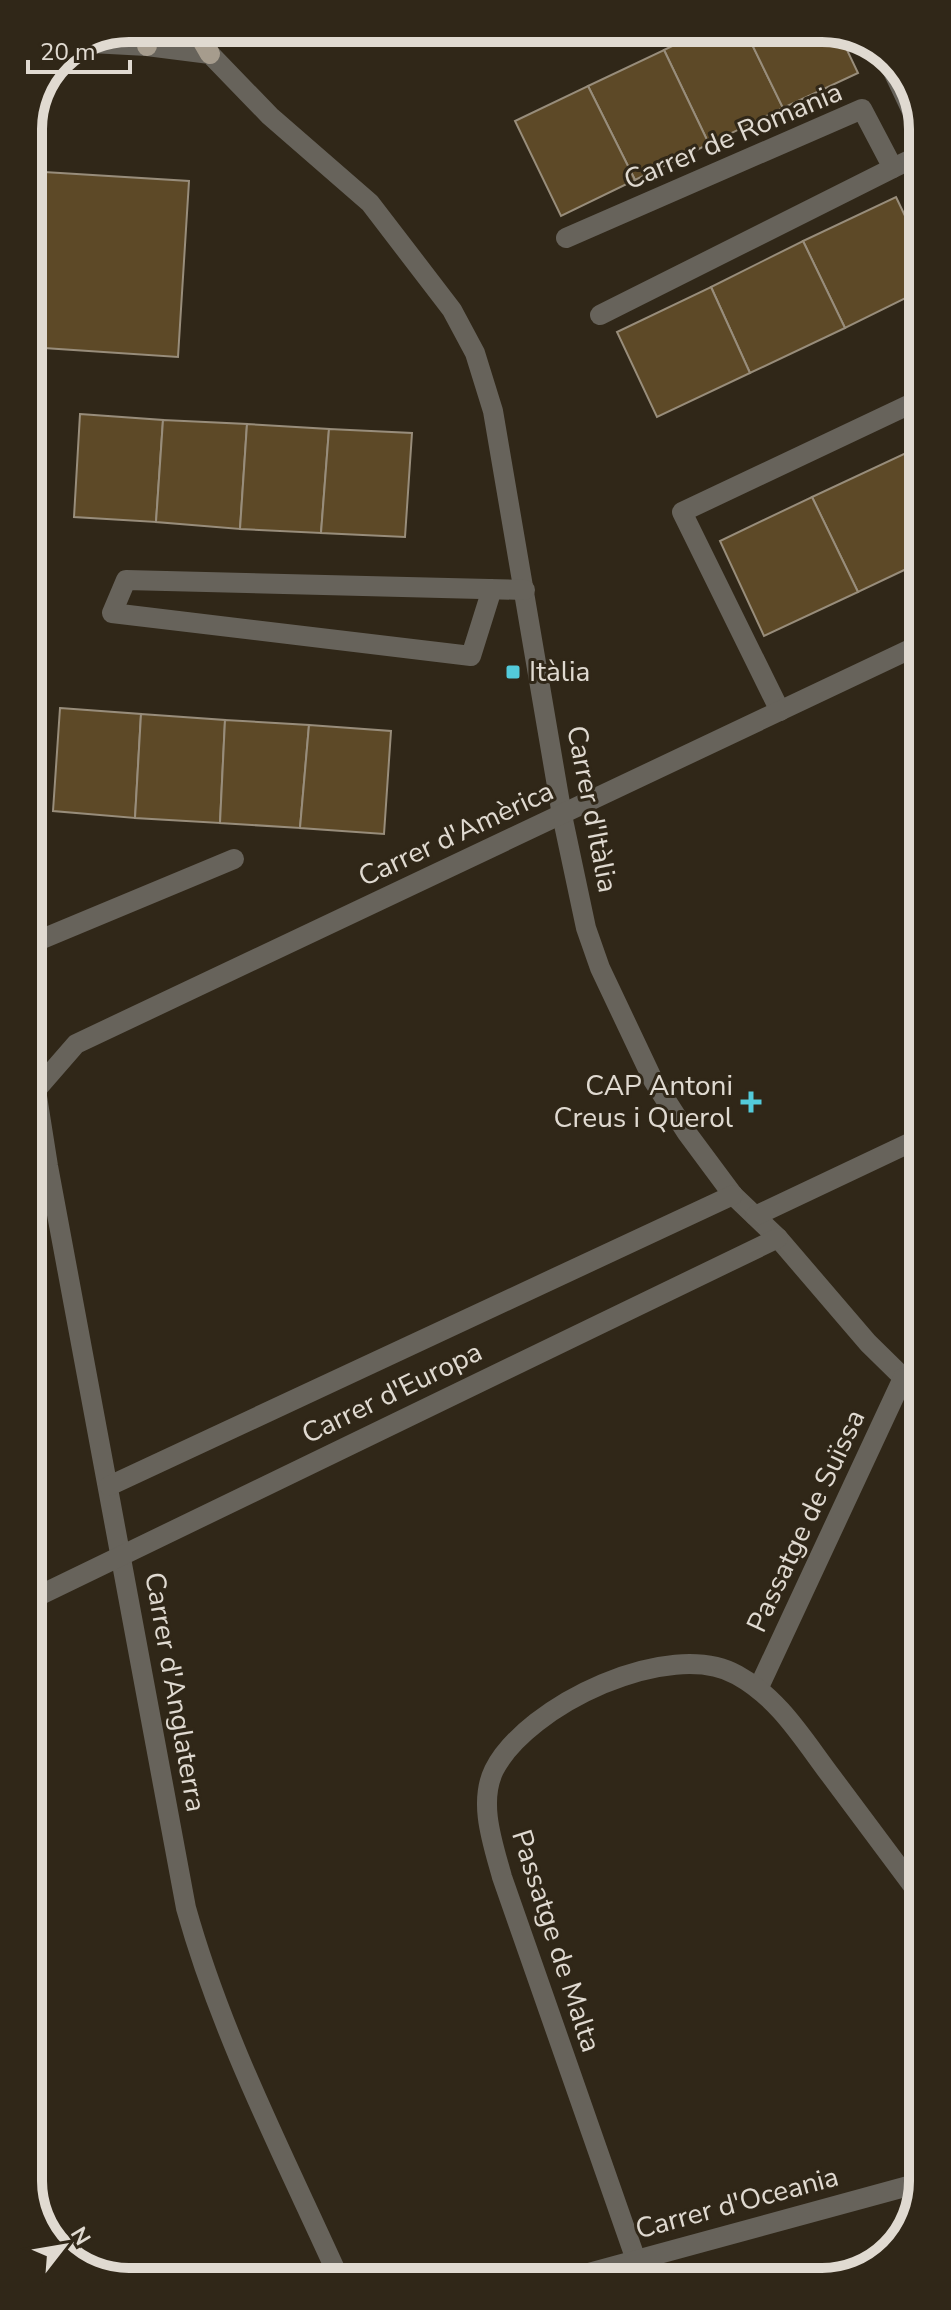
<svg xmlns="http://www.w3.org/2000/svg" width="951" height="2310" font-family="'Nunito Sans',sans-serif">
  <rect width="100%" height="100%" fill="#302718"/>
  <!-- building -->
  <g fill="#5d4927" stroke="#988d7b" stroke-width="2">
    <path d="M709,28H744L783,108L709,144L664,50Z"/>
    <path d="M744,28H829L838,31L858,73L783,108Z"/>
    <path d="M664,50L709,144L635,180L588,86Z"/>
    <path d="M588,86L635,180L561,216L515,121Z"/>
    <path d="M28,171L189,181L178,357L29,347Z"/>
    <path d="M896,197L918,243V292L845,328L803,241Z"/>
    <path d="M803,241L845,328L750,373L711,287Z"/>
    <path d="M711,287L750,373L657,417L617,332Z"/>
    <path d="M80,414L163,420L156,522L74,517Z"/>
    <path d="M163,420L247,424L240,529L156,522Z"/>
    <path d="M247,424L329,429L321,533L240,529Z"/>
    <path d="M329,429L412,433L405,537L321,533Z"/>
    <path d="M919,447V479L906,453Z"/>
    <path d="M906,453L919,479V563L858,592L812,497Z"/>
    <path d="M812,497L858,592L764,636L720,541Z"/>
    <path d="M60,708L141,714L135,818L53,811Z"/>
    <path d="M141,714L225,720L220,823L135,818Z"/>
    <path d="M225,720L309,725L300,828L220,823Z"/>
    <path d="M309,725L391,731L384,834L300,828Z"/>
  </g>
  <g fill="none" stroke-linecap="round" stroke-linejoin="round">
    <!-- minor -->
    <g stroke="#67635b" stroke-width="20">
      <path d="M91,43L147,46L210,54L270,116L370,203L452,310L475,353L493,411L562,815L586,928L600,968L653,1080L687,1133L733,1195L778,1238L868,1343L921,1395"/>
      <path d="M882,48L918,124"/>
      <path d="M893,168L918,156"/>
      <path d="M566,238L862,109L893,168L600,315"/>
      <path d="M492,589L471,656L112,613L126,580L525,590"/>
      <path d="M780,711L682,512L919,400"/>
      <path d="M30,944L234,859"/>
      <path d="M36,1090L48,1166L186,1908C222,2037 285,2158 340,2280"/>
      <path d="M31,1092L36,1090L76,1044L919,645"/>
      <path d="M755,1216L920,1138"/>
      <path d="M109,1486L733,1195"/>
      <path d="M32,1599L778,1238"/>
      <path d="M759,1687L903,1378"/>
      <path d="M636,2260L502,1877C493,1844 478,1803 494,1770C527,1705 670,1637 737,1675C779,1698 803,1739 831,1776C862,1817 892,1858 922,1898"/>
      <path d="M567,2279L923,2182"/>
    </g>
    <!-- major -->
    <g stroke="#a69c8d" stroke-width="20">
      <path d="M146,28L147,46"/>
      <path d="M195,28L210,54"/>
    </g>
  </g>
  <!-- markers -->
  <g fill="#53cbdb" stroke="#302718" stroke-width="3">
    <rect x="505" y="664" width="16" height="16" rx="4"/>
    <path d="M747 1090h8v8h8v8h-8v8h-8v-8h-8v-8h8z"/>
  </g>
  <g text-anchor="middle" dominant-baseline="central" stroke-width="6" stroke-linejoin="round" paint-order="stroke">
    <!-- street labels -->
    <g font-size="28" fill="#e0dad1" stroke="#302718">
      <text transform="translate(733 136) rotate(-23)">Carrer de Romania</text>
      <text transform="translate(592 809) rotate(79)">Carrer d'Itàlia</text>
      <text transform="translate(456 834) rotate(-25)">Carrer d'Amèrica</text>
      <text transform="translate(392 1393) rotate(-26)">Carrer d'Europa</text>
      <text transform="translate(806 1521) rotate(-65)">Passatge de Suïssa</text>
      <text transform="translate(175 1692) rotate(80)">Carrer d'Anglaterra</text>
      <text transform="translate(556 1941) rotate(72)">Passatge de Malta</text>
      <text transform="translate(737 2203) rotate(-15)">Carrer d'Oceania</text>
    </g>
    <!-- poi labels -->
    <g font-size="28" fill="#e0dad1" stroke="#302718" text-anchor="start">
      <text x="529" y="672">Itàlia</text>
      <text x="733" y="1086" text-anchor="end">CAP Antoni<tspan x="733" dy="32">Creus i Querol</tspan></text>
    </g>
  </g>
  <!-- crop -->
  <path d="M0 0H951V2310H0ZM129 42H822A87 87 0 0 1 909 129V2181A87 87 0 0 1 822 2268H129A87 87 0 0 1 42 2181V129A87 87 0 0 1 129 42Z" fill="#302718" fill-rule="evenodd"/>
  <path fill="none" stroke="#e0dad1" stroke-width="10" d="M129 42H822A87 87 0 0 1 909 129V2181A87 87 0 0 1 822 2268H129A87 87 0 0 1 42 2181V129A87 87 0 0 1 129 42Z"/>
  <!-- north arrow -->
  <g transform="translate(64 2246) rotate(59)" stroke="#302718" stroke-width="6" paint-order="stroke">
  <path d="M0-6L14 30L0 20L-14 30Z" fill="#e0dad1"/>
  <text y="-12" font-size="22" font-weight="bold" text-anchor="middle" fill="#e0dad1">N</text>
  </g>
  <!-- scale -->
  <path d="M28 60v12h102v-12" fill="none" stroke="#e0dad1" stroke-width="4"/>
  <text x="40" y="60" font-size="24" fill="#e0dad1" stroke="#302718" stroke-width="6" paint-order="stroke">20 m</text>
</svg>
